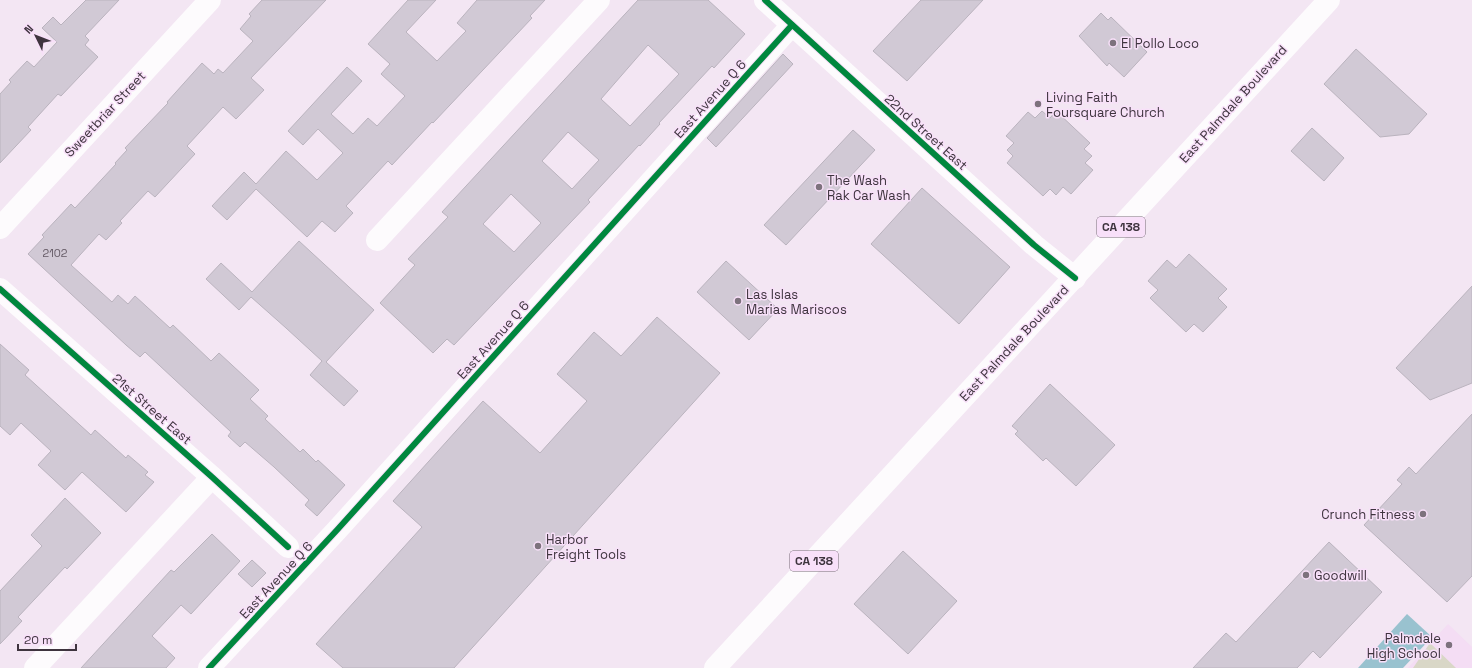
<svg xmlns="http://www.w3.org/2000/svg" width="1472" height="668" font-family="'Space Grotesk',sans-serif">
  <rect width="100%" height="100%" fill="#f3e6f3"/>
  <!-- built -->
  <path fill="#f4ddf4" d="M1448,624L1472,647V668H1408Z"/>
  <!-- green -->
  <path fill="#d9d7c7" d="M1430,643L1456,668H1413Z"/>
  <!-- water -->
  <path fill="#99c2cf" d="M1407,614L1432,637L1403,668H1358Z"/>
  <!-- building -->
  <g fill="#d1c9d5" stroke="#bab3be" fill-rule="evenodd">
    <path d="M86,0H119L85,36L89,40L85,45L98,57L61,96L58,94L28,127L31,130L0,163V94L11,82L9,80L27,61L34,67L57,42L42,28L53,17L61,25Z"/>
    <path d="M262,0H326L251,78L264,90L236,119L223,107L187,146L195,154L155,197L148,191L120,221L122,223L106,240L99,234L71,265L112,302L118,295L128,304L135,296L170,328L173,325L211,361L219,353L259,390L250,399L268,416L265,419L300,452L303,449L316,462L318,460L345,485L317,516L305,505L309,500L274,467L245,442L240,447L228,436L231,432L145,352L140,357L126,345L28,254L44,237L42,235L71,204L75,208L116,164L115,163L127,150L125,148L168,103L167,102L202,63L214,74L218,69L223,73L253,41L240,29L251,16L249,14Z"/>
    <path d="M408,0H436L406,32L437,61L466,31L457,23L477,0H545L530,16L532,18L433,123L432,122L392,165L388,161L346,206L353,213L335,232L322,221L307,237L256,189L227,220L212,206L244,172L256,184L286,151L317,180L343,153L318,129L303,145L288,131L347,67L362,81L331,114L353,134L368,118L377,126L405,96L381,74L390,64L368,44Z"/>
    <path d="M638,0H708L745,34L714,68L712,66L659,123L660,124L640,146L639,145L588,200L590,202L454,345L447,339L433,353L380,303L415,265L408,259L448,217L442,212ZM648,45L679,74L630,126L601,99ZM568,132L599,160L572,189L542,161ZM511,194L541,223L514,252L483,224Z"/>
    <path d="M921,0H983L907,81L873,51Z"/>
    <path d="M1101,13L1108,20L1111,17L1147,52L1124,77L1109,63L1107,66L1079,36Z"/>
    <path d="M1356,49L1427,114L1409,134L1380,137L1324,84Z"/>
    <path d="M783,54L793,64L716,147L707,138Z"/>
    <path d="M1042,111L1050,118L1056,111L1090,143L1084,149L1092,156L1085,163L1093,170L1071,194L1063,187L1056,195L1050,189L1043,196L1007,163L1013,156L1007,150L1014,143L1006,136L1028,112L1035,118Z"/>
    <path d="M1312,128L1344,158L1324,181L1291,151Z"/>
    <path d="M853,130L875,150L786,245L764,225Z"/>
    <path d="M922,188L1010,267L959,324L871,244Z"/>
    <path d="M299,241L374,310L326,362L358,391L344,406L310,375L322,361L286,328L251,297L239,310L206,279L221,263L252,292Z"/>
    <path d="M1189,254L1227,289L1218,298L1227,307L1203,332L1194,324L1186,332L1150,298L1158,290L1148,281L1167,260L1176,268Z"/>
    <path d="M726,261L778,309L749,340L697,292Z"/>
    <path d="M1472,286V383L1430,400L1396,368Z"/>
    <path d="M657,317L720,373L454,668H343L316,644L422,527L393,501L483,401L540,453L587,401L557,374L594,332L621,356Z"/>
    <path d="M0,344L29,370L25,375L91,435L95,430L126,458L128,455L148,472L145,475L154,482L126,512L82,472L65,490L38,465L51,451L21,423L10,435L0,426Z"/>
    <path d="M1050,384L1115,445L1076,486L1046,458L1043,461L1015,434L1018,431L1012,426Z"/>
    <path d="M1472,414V576L1447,602L1364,525L1402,484L1397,480L1409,467L1416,474Z"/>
    <path d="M65,498L101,533L67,569L65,567L18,617L22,621L0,644V591L42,546L31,535Z"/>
    <path d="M212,534L240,561L191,614L181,605L152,636L175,658L166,668H81L171,570L174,572Z"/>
    <path d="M1329,542L1382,592L1320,658L1313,651L1297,668H1193L1226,633L1236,642Z"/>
    <path d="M903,551L957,601L908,654L854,604Z"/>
    <path d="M252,560L266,573L252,587L238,574Z"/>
  </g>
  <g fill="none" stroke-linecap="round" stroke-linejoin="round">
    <!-- minor -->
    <g stroke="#fdfbfd" stroke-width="22">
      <path d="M765,0L1034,245L1075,278"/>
      <path d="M0,228L210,0"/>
      <path d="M377,240L599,0"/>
      <path d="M0,289L212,477L288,547"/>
      <path d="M35,668L212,477"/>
      <path d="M209,668L337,530L792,25"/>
    </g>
    <!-- highway -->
    <path stroke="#fdfbfd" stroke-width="22" d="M715,668L1329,0"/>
    <!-- cycleway casing -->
    <g stroke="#f8e0f9" stroke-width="8">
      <g id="cycleway">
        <path d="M765,0L1034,245L1075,278"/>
        <path d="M0,289L212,477L288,547"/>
        <path d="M209,668L337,530L792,25"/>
      </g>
    </g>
    <!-- cycleway -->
    <use href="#cycleway" stroke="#00873e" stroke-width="6"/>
  </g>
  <!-- markers -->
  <g fill="#7d727d" stroke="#f8e0f9" stroke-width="1.5">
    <circle cx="1113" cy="43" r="4"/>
    <circle cx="1038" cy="104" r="4"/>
    <circle cx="819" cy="187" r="4"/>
    <circle cx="738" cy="301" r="4"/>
    <circle cx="1423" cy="514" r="4"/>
    <circle cx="538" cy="546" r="4"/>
    <circle cx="1306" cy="575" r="4"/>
    <circle cx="1449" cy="645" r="4"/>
  </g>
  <g text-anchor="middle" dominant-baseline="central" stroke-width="3" stroke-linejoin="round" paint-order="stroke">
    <!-- number labels -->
    <g font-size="11" fill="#635964">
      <text x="55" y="253">2102</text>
    </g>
    <!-- shield labels -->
    <g fill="#f8e0f9" stroke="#766876" stroke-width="1">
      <rect x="1097" y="217" width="48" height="20" rx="3"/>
      <rect x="790" y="551" width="48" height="20" rx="3"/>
    </g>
    <g font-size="12" font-weight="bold" fill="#3e343e">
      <text x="1121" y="227">CA 138</text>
      <text x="814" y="561">CA 138</text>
    </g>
    <!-- poi labels -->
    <g font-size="13" fill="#3e343e" stroke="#f8e0f9" text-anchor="start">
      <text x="1121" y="43">El Pollo Loco</text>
      <text x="1046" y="97">Living Faith<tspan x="1046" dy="15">Foursquare Church</tspan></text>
      <text x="827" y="180">The Wash<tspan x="827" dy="15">Rak Car Wash</tspan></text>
      <text x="746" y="294">Las Islas<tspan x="746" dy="15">Marias Mariscos</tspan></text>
      <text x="1415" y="514" text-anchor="end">Crunch Fitness</text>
      <text x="546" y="539">Harbor<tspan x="546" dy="15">Freight Tools</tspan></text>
      <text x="1314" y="575">Goodwill</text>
      <text x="1441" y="638" text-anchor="end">Palmdale<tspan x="1441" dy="15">High School</tspan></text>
    </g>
    <!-- street labels -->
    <g font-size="13" fill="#3e343e" stroke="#f8e0f9">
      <text transform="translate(710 99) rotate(-48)">East Avenue Q 6</text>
      <text transform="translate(1233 104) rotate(-48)">East Palmdale Boulevard</text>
      <text transform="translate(105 114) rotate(-47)">Sweetbriar Street</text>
      <text transform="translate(926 132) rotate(42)">22nd Street East</text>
      <text transform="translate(493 340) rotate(-48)">East Avenue Q 6</text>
      <text transform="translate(1014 343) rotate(-47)">East Palmdale Boulevard</text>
      <text transform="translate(152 409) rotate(41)">21st Street East</text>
      <text transform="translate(276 580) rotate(-47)">East Avenue Q 6</text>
    </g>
  </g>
  <!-- north arrow -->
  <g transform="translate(36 36) rotate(313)" stroke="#f8e0f9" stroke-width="3" paint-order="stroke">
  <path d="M0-3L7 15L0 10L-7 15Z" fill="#3e343e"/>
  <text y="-6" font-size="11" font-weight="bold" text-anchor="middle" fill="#3e343e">N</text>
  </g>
  <!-- scale -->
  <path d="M18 644v6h58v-6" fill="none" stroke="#3e343e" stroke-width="2"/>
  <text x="24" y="644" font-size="12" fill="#3e343e" stroke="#f8e0f9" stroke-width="3" paint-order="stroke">20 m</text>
</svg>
